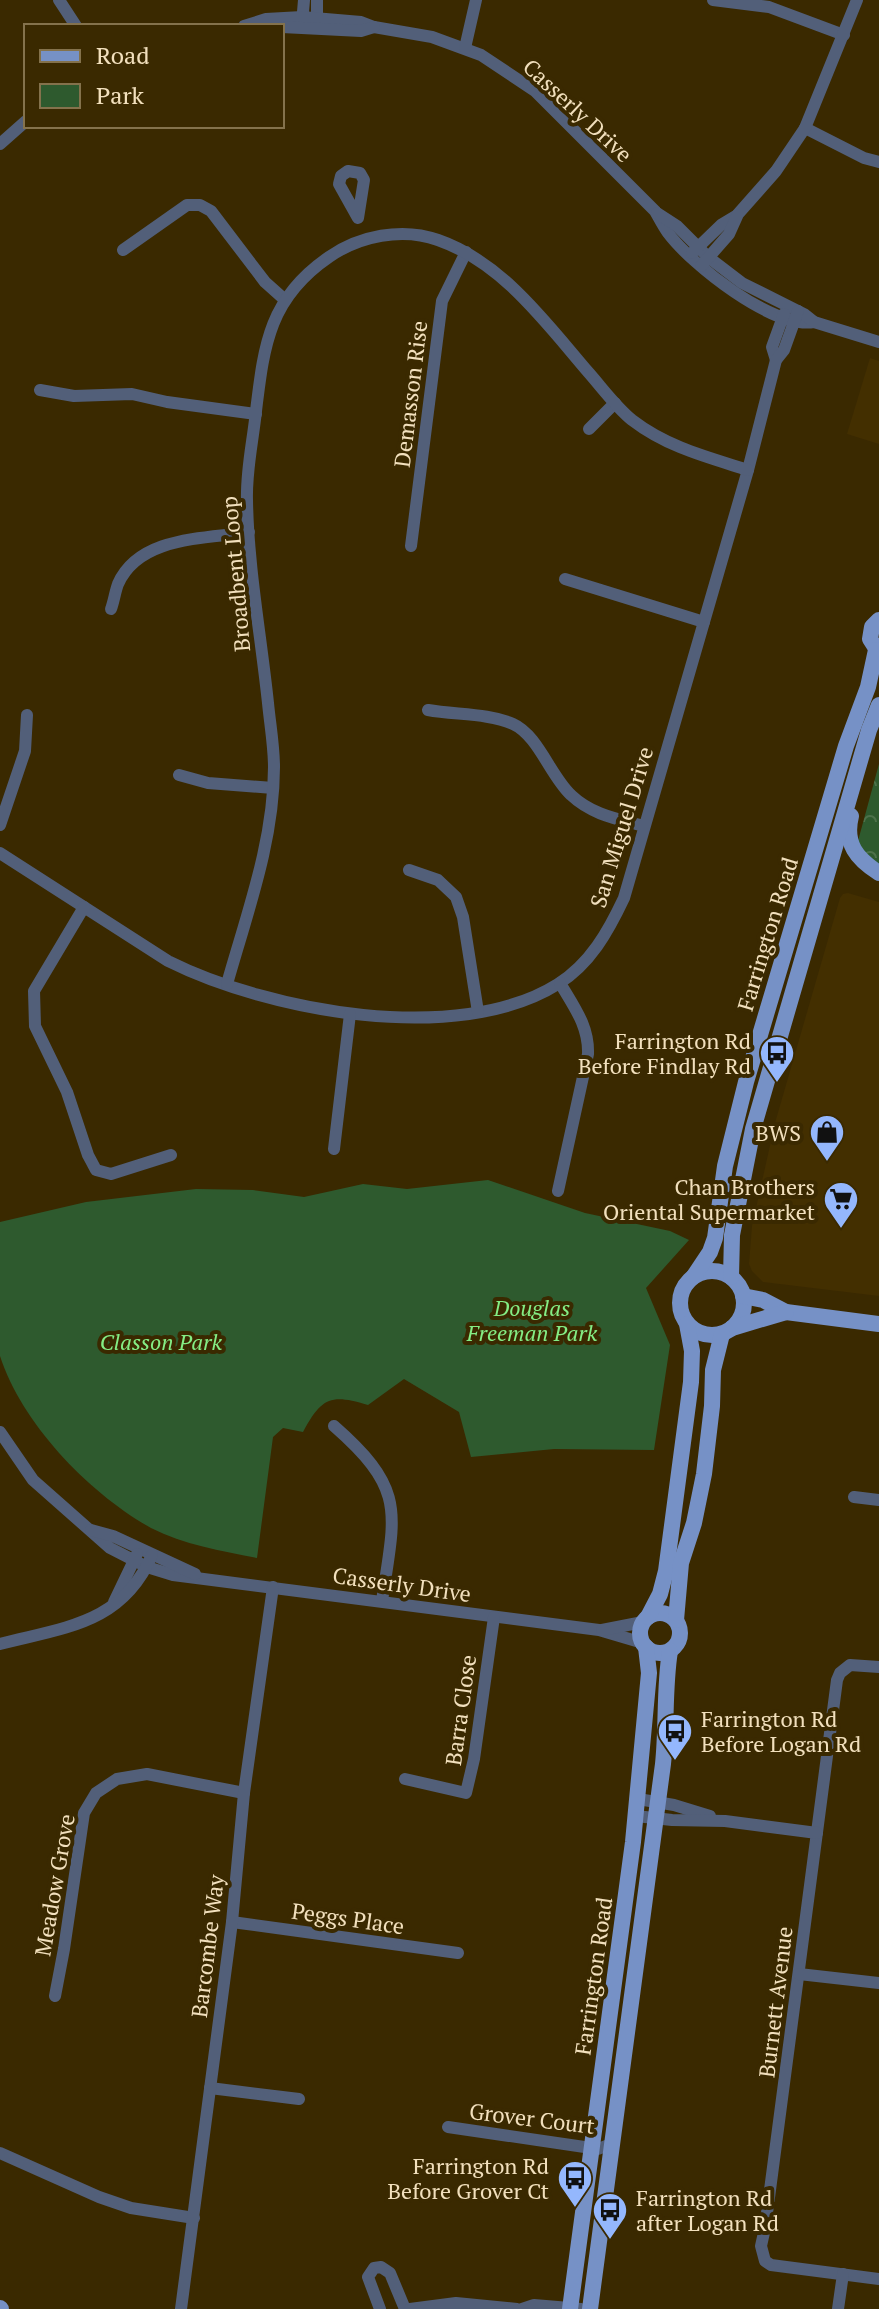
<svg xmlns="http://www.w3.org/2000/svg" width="879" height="2309" font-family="'PT Serif',serif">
  <defs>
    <pattern id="forest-crowns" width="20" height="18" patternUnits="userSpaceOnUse" patternTransform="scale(2)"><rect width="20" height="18" fill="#2e5a2e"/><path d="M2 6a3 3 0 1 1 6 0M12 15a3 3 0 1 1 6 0" fill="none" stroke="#4d714a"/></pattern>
  </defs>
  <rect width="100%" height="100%" fill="#3a2900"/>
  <!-- built -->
  <g fill="#432f00">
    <path d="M870,358L879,361V444L847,434Z"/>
    <path d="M848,893L879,902V1296L763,1282L752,1271L749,1264L752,1226L775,1123L840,898L843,894Z"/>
  </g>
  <!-- forest -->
  <path fill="url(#forest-crowns)" d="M879,764V865L866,859L858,841Z"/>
  <!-- park -->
  <path fill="#2e5a2e" d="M488,1180L585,1213L670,1231L689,1240L646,1288L670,1345L654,1450L554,1449L471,1457L459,1412L404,1379L368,1405C331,1394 322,1397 303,1432L283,1428L273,1437L257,1558C222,1551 184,1545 151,1528C89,1493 22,1424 0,1356V1222L86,1202L196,1189L253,1190L304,1197L363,1184L407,1189Z"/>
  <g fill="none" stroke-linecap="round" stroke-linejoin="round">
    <!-- minor -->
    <g stroke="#525f79" stroke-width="12">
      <path d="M59,0L76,26"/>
      <path d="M317,0V25"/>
      <path d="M713,0L769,7L844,35"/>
      <path d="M302,24L304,0"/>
      <path d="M244,26L266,19L302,17L361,22L374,27L432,37L481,55L535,91L655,211C659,218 663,226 668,233C692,265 773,329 814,322"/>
      <path d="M282,27L361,31L374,27"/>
      <path d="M465,48L476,0"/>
      <path d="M805,128L864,158L879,162"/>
      <path d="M0,144L26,121"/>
      <path d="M348,171L360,173L364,180L358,218L339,184L341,176Z"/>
      <path d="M657,213L677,226L708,257L742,283L804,314L814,322L879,342"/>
      <path d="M123,250L187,205H200L211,211L265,282L284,299"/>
      <path d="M692,253L721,225L736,216"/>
      <path d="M701,266L729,234L738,214L776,171L805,128L857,0"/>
      <path d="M776,360L772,347L784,314"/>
      <path d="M40,390L74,396L132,394L167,402L256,414"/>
      <path d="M589,429L615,403"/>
      <path d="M411,546L442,301L466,252"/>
      <path d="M565,579L704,622"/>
      <path d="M111,609C114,601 115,592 118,584C139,536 205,539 249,532"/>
      <path d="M428,710C455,715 488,713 513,724C538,735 551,777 571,795C592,815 618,819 644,826"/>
      <path d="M179,775L208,783L273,788"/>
      <path d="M0,825L25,751L27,715"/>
      <path d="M0,853L168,961C268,1011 458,1047 558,984C590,964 608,932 624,898L748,470L776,360L784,350L798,311"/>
      <path d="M409,870L438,880L456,897L463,917L478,1012"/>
      <path d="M84,907L34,991L35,1026L67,1092L88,1155L96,1170L111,1174L171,1155"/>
      <path d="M227,984C247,913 274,841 274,767C274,746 270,724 268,703C261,636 248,567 247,500C246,470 253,441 256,411C264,345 269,298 329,257C359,236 402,227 438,240C502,262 546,323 589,373C603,389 616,407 632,420C667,447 707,457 748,470"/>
      <path d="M334,1149L350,1014"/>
      <path d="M558,1191L588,1054C589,1026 574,1007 560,983"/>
      <path d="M334,1426C407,1490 395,1512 382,1601"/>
      <path d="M0,1432L33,1480L110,1548L147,1567L173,1575L599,1630L643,1643"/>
      <path d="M854,1497L879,1500"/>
      <path d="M91,1530L113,1536L195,1574"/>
      <path d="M114,1602L137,1554"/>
      <path d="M602,1630L643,1622"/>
      <path d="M0,1644C65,1627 122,1624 152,1555"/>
      <path d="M879,1667L850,1665L840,1673L837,1680L765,2228L761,2246L765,2261L771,2265L879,2279"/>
      <path d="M405,1779L466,1793L474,1759L494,1617"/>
      <path d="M638,1799L674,1805L710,1816"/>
      <path d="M636,1816L672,1820L725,1821L817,1833"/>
      <path d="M232,1922L458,1953"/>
      <path d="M799,1974L879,1983"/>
      <path d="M55,1996L64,1949L84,1813L96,1793L117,1779L147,1774L244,1793"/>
      <path d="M210,2088L299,2099"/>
      <path d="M448,2127L598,2149L611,2144"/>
      <path d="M0,2153L99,2197L131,2208L194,2218"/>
      <path d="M181,2309L232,1922L244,1793L273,1587"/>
      <path d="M380,2309L368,2277L374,2268L381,2267L390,2273L405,2309"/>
      <path d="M410,2309L456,2303L517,2309"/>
      <path d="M522,2309L534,2305L581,2309"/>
      <path d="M838,2309L843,2274"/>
    </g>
    <!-- major -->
    <g stroke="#7691c6" stroke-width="16">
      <path d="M879,620L872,627L870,639L879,653"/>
      <path d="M851,816C844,844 857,859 879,873"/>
      <circle cx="712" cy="1303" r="32"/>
      <path d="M694,1276L710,1252L715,1238L725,1166L746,1082L846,746L868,687L876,650"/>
      <path d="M731,1277L732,1235L753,1129L869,730L879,705"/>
      <path d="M743,1296L763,1300L786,1312L879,1324"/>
      <path d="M732,1328L786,1312"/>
      <circle cx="660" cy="1633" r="20"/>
      <path d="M648,1617L660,1594L666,1571L691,1382L692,1351L687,1324"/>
      <path d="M676,1620L681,1563L694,1523L704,1474L712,1406L713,1370L722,1334"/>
      <path d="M0,2308L1,2309"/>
      <path d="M570,2309L633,1842L649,1673L646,1647"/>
      <path d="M590,2309L663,1764C667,1726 664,1688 670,1651"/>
    </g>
  </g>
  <!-- icons -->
  <defs>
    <g id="bus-pin" transform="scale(1.8)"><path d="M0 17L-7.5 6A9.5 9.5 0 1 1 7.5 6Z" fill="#94b7fd" stroke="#3a2900"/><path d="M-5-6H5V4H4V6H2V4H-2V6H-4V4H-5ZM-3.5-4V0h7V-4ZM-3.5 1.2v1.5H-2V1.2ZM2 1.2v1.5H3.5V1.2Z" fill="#111"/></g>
    <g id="shop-pin" transform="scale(1.8)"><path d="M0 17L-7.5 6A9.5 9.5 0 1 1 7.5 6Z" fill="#94b7fd" stroke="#3a2900"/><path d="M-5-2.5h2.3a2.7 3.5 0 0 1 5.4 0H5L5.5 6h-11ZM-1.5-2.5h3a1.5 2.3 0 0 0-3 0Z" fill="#111"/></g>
    <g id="supermarket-pin" transform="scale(1.8)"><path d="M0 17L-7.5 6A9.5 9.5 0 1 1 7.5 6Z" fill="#94b7fd" stroke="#3a2900"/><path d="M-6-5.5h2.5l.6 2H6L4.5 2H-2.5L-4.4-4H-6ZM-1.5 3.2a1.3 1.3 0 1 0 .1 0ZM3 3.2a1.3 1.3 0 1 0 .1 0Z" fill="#111"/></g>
  </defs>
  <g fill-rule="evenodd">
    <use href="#bus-pin" x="777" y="1053"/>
    <use href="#shop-pin" x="827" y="1132"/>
    <use href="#supermarket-pin" x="841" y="1199"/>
    <use href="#bus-pin" x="675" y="1731"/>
    <use href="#bus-pin" x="575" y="2178"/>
    <use href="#bus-pin" x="610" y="2210"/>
  </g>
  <g text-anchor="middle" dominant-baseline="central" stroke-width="8" stroke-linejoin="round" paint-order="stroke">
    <!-- street labels -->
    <g font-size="22" fill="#f2e0bd" stroke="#3a2900">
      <text transform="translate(578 110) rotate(43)">Casserly Drive</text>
      <text transform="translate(410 394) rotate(-83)">Demasson Rise</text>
      <text transform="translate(235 574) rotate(-95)">Broadbent Loop</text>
      <text transform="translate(621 827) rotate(-73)">San Miguel Drive</text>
      <text transform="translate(767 934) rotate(-73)">Farrington Road</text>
      <text transform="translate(402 1584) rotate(8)">Casserly Drive</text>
      <text transform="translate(460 1710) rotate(-82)">Barra Close</text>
      <text transform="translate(54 1885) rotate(-80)">Meadow Grove</text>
      <text transform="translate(348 1918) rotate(8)">Peggs Place</text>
      <text transform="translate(207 1946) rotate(-83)">Barcombe Way</text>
      <text transform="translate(593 1976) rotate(-82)">Farrington Road</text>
      <text transform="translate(775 2002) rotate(-83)">Burnett Avenue</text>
      <text transform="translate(532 2118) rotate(7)">Grover Court</text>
    </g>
    <!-- poi labels -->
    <g font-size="22" fill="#f2e0bd" stroke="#3a2900" text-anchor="end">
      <text x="751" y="1040">Farrington Rd<tspan x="751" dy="25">Before Findlay Rd</tspan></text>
      <text x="801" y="1132">BWS</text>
      <text x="815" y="1186">Chan Brothers<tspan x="815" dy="25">Oriental Supermarket</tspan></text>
      <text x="701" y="1718" text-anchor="start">Farrington Rd<tspan x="701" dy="25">Before Logan Rd</tspan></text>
      <text x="549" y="2165">Farrington Rd<tspan x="549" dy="25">Before Grover Ct</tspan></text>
      <text x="636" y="2197" text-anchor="start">Farrington Rd<tspan x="636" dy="25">after Logan Rd</tspan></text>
    </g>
    <!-- park labels -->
    <g font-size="22" font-style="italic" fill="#84ed84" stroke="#3a2900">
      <text x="532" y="1307">Douglas<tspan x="532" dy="25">Freeman Park</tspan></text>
      <text x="161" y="1341">Classon Park</text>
    </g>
  </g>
  <!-- legend -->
  <rect x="24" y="24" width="260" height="104" fill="#3a2900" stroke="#84724c" stroke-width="2"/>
  <rect x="40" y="50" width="40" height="12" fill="#7691c6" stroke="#84724c" stroke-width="2"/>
  <text x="96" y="64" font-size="24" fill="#f2e0bd">Road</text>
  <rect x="40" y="84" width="40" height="24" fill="#2e5a2e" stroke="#84724c" stroke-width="2"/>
  <text x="96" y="104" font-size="24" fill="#f2e0bd">Park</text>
</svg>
